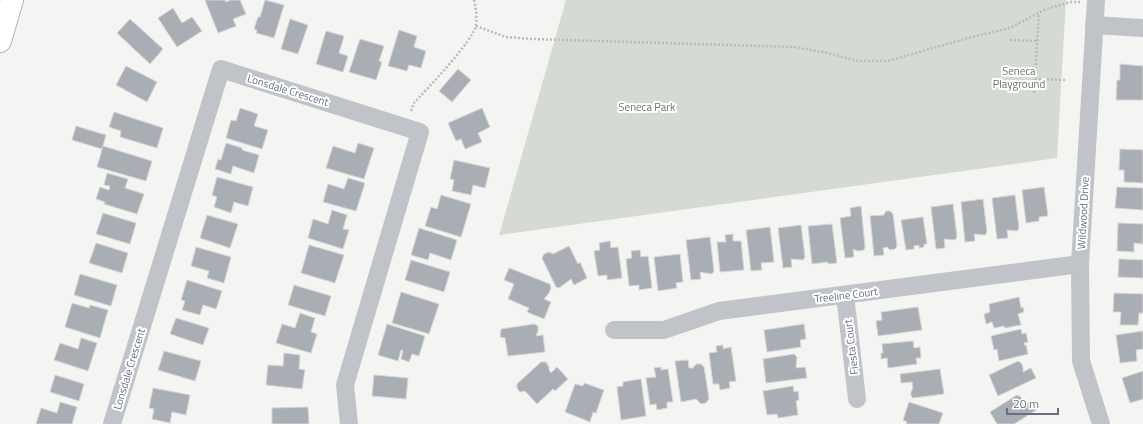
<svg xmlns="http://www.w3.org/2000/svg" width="1143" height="424" font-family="'Titillium Web',sans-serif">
  <rect width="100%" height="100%" fill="#f4f5f2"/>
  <!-- green -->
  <path fill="#d5dbd3" d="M566,0H1066L1057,158L499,235Z"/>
  <!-- building -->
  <g fill="#a9aeb5" stroke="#d6d6d4">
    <path d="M205,0H225L226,2L231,0H240L246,14L233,19L236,26L218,33Z"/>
    <path d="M265,0L284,5L274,38L256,33L257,30L254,29L258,17H260Z"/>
    <path d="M173,8L182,23L192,17L202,31L177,47L158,18Z"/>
    <path d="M130,19L163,49L150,64L117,33Z"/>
    <path d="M290,19L308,25L298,54L281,49Z"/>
    <path d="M399,30L417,36L414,47L426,51L421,68L409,65L407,71L388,66Z"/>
    <path d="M326,31L344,36L339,53L348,56L343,72L316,64Z"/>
    <path d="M360,39L384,46L379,61L382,62L376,80L349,72Z"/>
    <path d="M1120,64L1143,66V100H1116L1117,80H1120Z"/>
    <path d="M126,66L157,82L147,102L116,85Z"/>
    <path d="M458,69L471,80L452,102L439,91Z"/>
    <path d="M240,108L258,114L254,126L268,130L262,149L226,138L231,120L236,121Z"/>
    <path d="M482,108L490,127L478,133L482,142L465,149L461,139L456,141L448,123Z"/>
    <path d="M114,112L163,128L157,148L120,137L121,131L109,127Z"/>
    <path d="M76,126L106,135L102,149L72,140Z"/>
    <path d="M226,143L242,148V150L259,155L254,173L233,166L231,174L215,169L218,159L221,160Z"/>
    <path d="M358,143L374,148L364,179L326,168L333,146L355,153Z"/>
    <path d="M103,146L152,161L146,181L97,167Z"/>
    <path d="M1120,149L1143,150V183L1124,182V170H1119Z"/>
    <path d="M454,160L490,168L485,188L473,185L471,195L452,191L454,180L450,179Z"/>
    <path d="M107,173L128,179L125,188L144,194L137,214L104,204L105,202L96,199L100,187L109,190L110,186L104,185Z"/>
    <path d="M217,177L253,187L248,206L234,202L231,213L214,207L217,197L212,195Z"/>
    <path d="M348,178L365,183L356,211L323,202L328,184L344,189Z"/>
    <path d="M1044,187L1048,216L1039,217V221L1026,223L1022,190Z"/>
    <path d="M1117,187L1143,188V210L1115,208Z"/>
    <path d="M441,195L471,204L461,237L425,226L431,207L437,209Z"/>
    <path d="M1015,195L1019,228L1017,231L1007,230L1008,238L997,239L992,198Z"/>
    <path d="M983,199L987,232L985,235L974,234L975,241L965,242L961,202Z"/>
    <path d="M953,204L957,237L955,240L944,239L945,248L936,249L931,207Z"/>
    <path d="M861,206L865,247L864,250L858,251L853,249L854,257L845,258L840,218L851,216L850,208Z"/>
    <path d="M332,210L347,215L343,229L349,230L343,249L308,238L313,219L328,224Z"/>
    <path d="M886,211H890L893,214L897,246L895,249L890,250L887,247L883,248L884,255L874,256L870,216L884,215Z"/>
    <path d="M103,213L136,223L130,244L96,234Z"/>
    <path d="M207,215L238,224L230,248L200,238Z"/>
    <path d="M923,217L927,244H924V247L919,248V245L914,246V249L906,250L901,220Z"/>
    <path d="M1118,223L1143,224V244L1134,243V252L1117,251Z"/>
    <path d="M832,224L837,263L828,264V262L812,264L808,226Z"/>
    <path d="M801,225L805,257L803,260L791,259L792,267L783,268L778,228Z"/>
    <path d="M770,227L774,262L761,263L762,270L751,271L746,230Z"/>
    <path d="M419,228L457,240L451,260L430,253L428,260L411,255Z"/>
    <path d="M733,234V241H741L744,270L720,272L717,242H726L725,235Z"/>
    <path d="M710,237L714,271L712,274L700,272L701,279L691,280L686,240Z"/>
    <path d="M610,241L611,248L618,247L622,278L607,280V275L598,276L594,251L600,250L599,243Z"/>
    <path d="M96,243L128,253L122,273L89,263Z"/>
    <path d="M309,245L344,255L335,283L301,273Z"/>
    <path d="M569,246L578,264L580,262L587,278L574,285L571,279L559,288L556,287L542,258L544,254L549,252L553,254Z"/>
    <path d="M196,247L231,257L224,283L207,278L209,271L191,266Z"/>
    <path d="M640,250L641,257L648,256L652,288L639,290V285L629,286L626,259L632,258L631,251Z"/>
    <path d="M680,254L683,282L676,283L677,288L658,291L654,257Z"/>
    <path d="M1119,259L1143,260V278L1118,277Z"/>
    <path d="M411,260L450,272L444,292L405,280Z"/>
    <path d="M509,268L550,284L551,288L549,293L544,299L551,302L544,319L527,312L529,308L508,299L514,284L504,280Z"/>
    <path d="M80,274L117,285L111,306L74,295Z"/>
    <path d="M187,280L222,291L216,309L203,305L200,315L182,310L185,301L181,300Z"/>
    <path d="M294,285L331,296L325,316L288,305Z"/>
    <path d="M401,292L439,304L429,334L392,323Z"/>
    <path d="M1114,293L1143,294V313H1139L1138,325H1120L1121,312H1113Z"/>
    <path d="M1019,297L1021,308L1023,307L1024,312L1018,314L1021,325L1005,328L1004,326L994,328L992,322L986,324L984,314L990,312L989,304Z"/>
    <path d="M72,303L89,308L90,305L108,310L100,338L65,327Z"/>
    <path d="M918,307L922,330L878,336L876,321L882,320L881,312Z"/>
    <path d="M300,313L315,318L311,332L317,334L311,353L276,343L282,324L295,328Z"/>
    <path d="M176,318L209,328L203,345L170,334Z"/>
    <path d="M387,324L425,336L419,356L412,354L409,362L401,359L403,351L401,350L398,361L378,355Z"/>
    <path d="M534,324L538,326V331L536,336L543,335L545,352L508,356L505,338L500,337L501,329Z"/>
    <path d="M804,324L806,339L800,340L801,347L767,352L764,330Z"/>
    <path d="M1021,329L1022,334L1026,333L1028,342L1024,343V345H1026L1028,354L999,361L997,349L994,350L991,336Z"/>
    <path d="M1143,331V349L1136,350L1137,361L1120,363L1116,335Z"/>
    <path d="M81,338L97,343L88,371L54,360L60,343L78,349Z"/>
    <path d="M913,341L914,348L920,347L921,358H916L917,364L888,368L887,358L881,359V353H883L882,344Z"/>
    <path d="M723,345V349L731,347L736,381L729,382L730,388L720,390L719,384H713L709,353L717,352L716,346Z"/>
    <path d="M164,351L201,361L195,381L158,370Z"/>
    <path d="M284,353L300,355L299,369L305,370L302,389L266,385L268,365L283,366Z"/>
    <path d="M794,354L797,357L796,368L805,367L807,378L766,383L763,359Z"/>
    <path d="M688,360L689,368H693L696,364H701L704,367L709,399L706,403L701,404L696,399L681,402L675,361Z"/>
    <path d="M1018,361L1021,363L1023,367V372L1031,368L1036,378L998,396L989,375Z"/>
    <path d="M541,362H546L549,367V370L551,373L557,367L568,379L555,391L553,389L537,404L525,391L520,392L517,388V384Z"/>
    <path d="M661,367V370L668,369L673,402H667V408L657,410L656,404L650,405L646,378L656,377L654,368Z"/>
    <path d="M940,369L944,394L913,398L911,396V392L913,388L912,382L901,383L900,374Z"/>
    <path d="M1143,371V399L1130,403L1122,378Z"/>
    <path d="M55,375L84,384L79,401L50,392Z"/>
    <path d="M374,375L408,378L406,399L372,396Z"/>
    <path d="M641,379L646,416L621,420L617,387L623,386V382Z"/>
    <path d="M584,383L604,390L596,413L593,412L590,422L565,412L575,384L583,386Z"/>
    <path d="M793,386L794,392L798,391L799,400L796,401L798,415L778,418L777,414L767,415L763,391Z"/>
    <path d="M153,388L190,395L186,415L172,412L170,423L152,419L154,409L149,408Z"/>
    <path d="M1017,395L1021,397L1023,405L1032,400L1038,409L1014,424H997L990,412Z"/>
    <path d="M60,402L77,407L72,424H36L41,408L57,413Z"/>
    <path d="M909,402L943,413L939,424H906L907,422L903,420Z"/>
    <path d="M308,407L309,424H272V408Z"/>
  </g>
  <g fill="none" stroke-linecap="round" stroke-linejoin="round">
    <!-- motorway casing -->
    <g stroke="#b3b5b9" stroke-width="24">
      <path id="motorway" d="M0,41L12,0"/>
    </g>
    <!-- path -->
    <g stroke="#b8babd" stroke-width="2.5" stroke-dasharray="2 2" stroke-linecap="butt">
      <path d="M476,26L506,37L532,39L794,47L828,53L858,61H888L968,38L1010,28L1046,9L1071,2H1080"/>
      <path d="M1010,40L1038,41"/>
      <path d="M1035,79L1067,80"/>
      <path d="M1034,93L1039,13"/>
      <path d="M411,111L414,103C427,89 474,40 476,25C477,17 476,8 474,0"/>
    </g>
    <!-- minor -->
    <g stroke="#c0c3c7" stroke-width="18">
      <path d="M1096,0L1080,264L1081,361L1101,424"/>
      <path d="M1094,25L1143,28"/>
      <path d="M845,295L857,399"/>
      <path d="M614,330H664L719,311L1080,264"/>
      <path d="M112,424L221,69L420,132L345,385L349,424"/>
    </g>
    <!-- motorway -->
    <use href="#motorway" stroke="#fff" stroke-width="22"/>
  </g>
  <g text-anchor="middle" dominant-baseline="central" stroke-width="4" stroke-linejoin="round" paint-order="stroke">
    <!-- park labels -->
    <g font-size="11" fill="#657864" stroke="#fff">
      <text x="1019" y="71">Seneca<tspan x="1019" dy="13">Playground</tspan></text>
      <text x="647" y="107">Seneca Park</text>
    </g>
    <!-- street labels -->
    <g font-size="11" fill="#667080" stroke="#fff">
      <text transform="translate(288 90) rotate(17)">Lonsdale Crescent</text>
      <text transform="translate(1083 213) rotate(-87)">Wildwood Drive</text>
      <text transform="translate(846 295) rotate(-7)">Treeline Court</text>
      <text transform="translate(851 347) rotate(-97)">Fiesta Court</text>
      <text transform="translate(129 369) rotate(-73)">Lonsdale Crescent</text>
    </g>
  </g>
  <!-- scale -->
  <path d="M1007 408v6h51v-6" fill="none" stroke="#667080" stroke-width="2"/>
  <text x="1013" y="408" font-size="12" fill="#667080" stroke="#ffffff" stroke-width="3" paint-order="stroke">20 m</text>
</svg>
